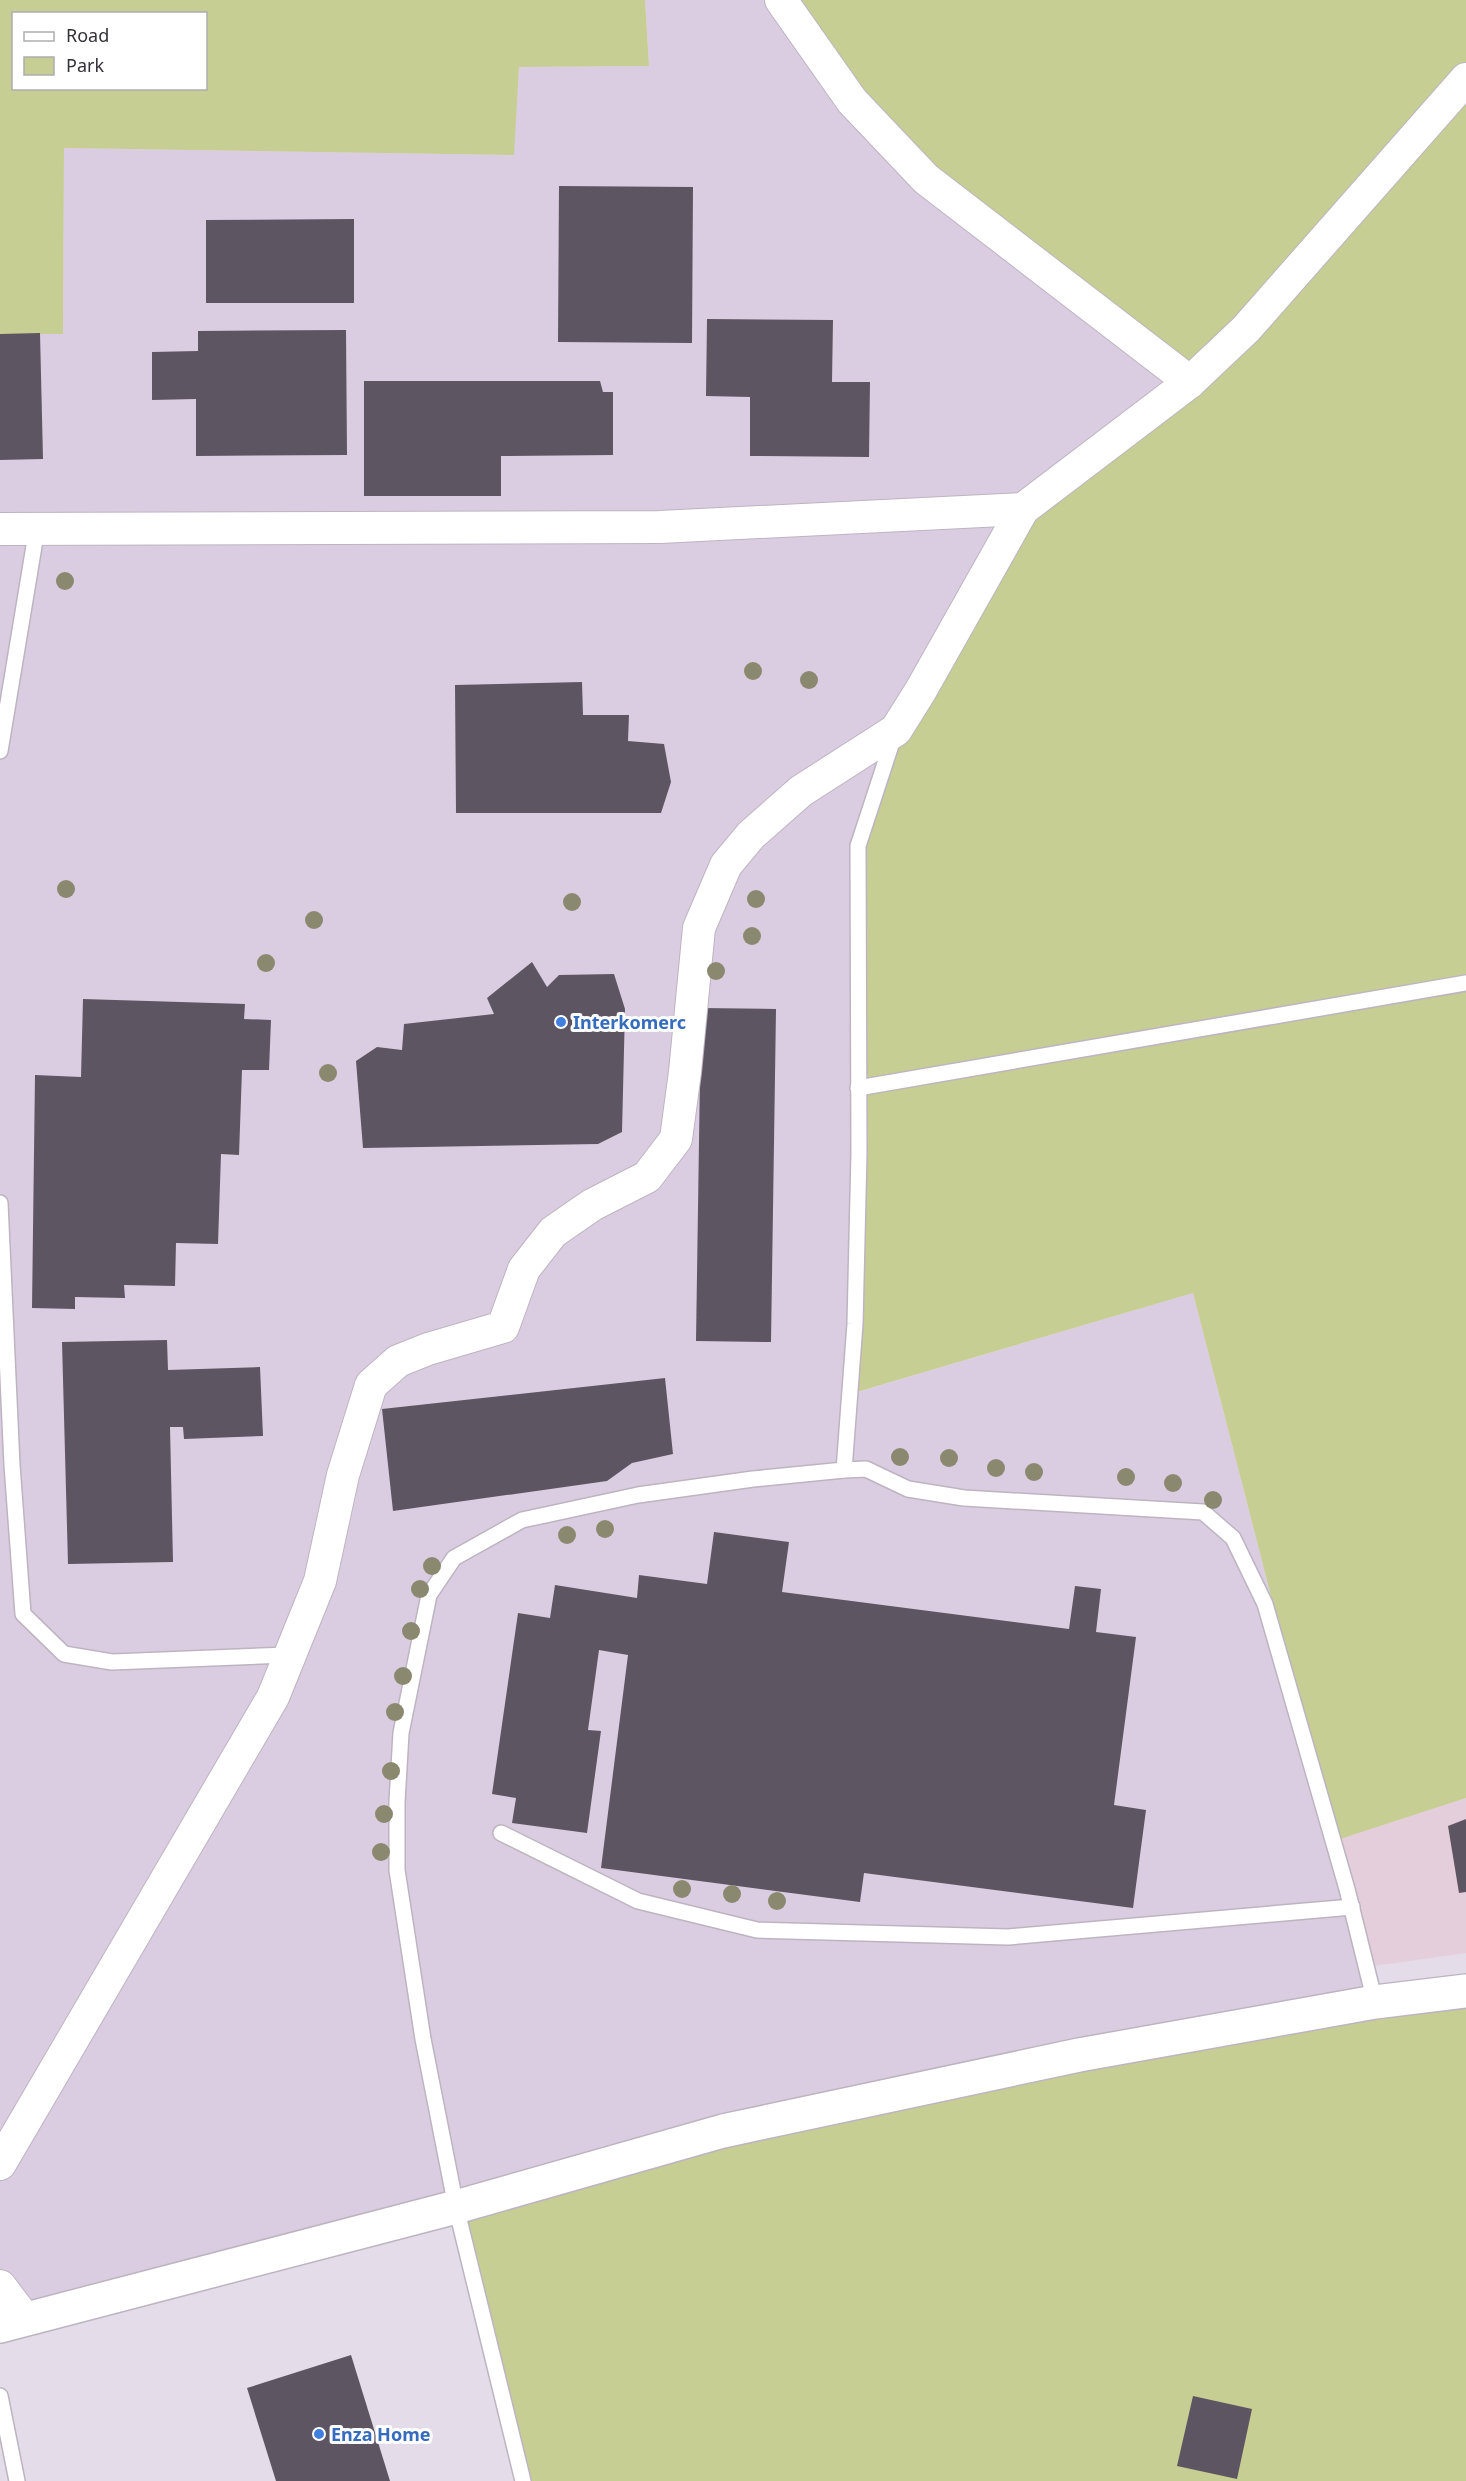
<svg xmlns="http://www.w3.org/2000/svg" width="1466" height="2481" font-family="'Noto Sans',sans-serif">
  <rect width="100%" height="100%" fill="#e5dce9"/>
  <!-- commercial -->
  <path fill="#e5cedb" d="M1466,1798V1953L1367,1967L1334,1841Z"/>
  <!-- built -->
  <path fill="#dbcde1" d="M645,0H781L1190,382L851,1394L1193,1293L1375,2002L0,2326V334L63,333L64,148L513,155L519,67L649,66Z"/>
  <!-- green -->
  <g fill="#c7ce93" fill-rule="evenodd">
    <path d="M0,0H645L649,66L519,67L514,155L64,148L63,334H0ZM14,14H206V88H14Z"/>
    <path d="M781,0H1466V1798L1334,1841L1193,1293L850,1394L858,846L896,730L1023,509L1190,382L926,179Z"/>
    <path d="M1466,1991V2481H523L456,2207L723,2131Z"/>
  </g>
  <!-- building -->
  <g fill="#5d5561">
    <path d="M559,186L693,187L692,343L558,342Z"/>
    <path d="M354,219V303H206V220Z"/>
    <path d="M707,319L833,320L832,382H870L869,457L750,456V397L706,396Z"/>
    <path d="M346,330L347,455L196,456V399L152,400V352L198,351V331Z"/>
    <path d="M40,333L43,459L0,460V334Z"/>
    <path d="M364,381H600L603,392H613V455L501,456V496H364Z"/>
    <path d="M582,682L583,715H629L628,741L664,744L671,782L661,813H456L455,685Z"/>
    <path d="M532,962L547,987L559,975L614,974L625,1009L622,1132L598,1144L363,1148L356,1061L377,1047L402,1050L404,1024L494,1014L487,998Z"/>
    <path d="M83,999L245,1004L244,1019L271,1020L269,1070H242L239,1155L221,1154L218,1244L176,1243L175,1286L124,1285L125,1298L75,1297V1309L32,1308L35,1075L81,1077Z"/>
    <path d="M701,1008L776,1009L771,1342L696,1341Z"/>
    <path d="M167,1340L168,1370L260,1367L263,1436L184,1439L183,1427H170L173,1562L68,1564L62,1342Z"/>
    <path d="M665,1378L673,1454L632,1463L607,1481L393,1511L382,1409Z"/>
    <path d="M714,1532L789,1542L782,1592L1069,1629L1075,1586L1101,1589L1096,1632L1136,1637L1114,1805L1146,1810L1133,1908L864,1873L860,1902L601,1868L628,1655L599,1650L588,1730L601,1731L587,1833L512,1823L516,1798L492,1794L518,1613L550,1618L555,1585L637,1598L639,1575L707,1584Z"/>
    <path d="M1466,1819V1892L1459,1893L1448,1826Z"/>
    <path d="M351,2355L390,2481H276L247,2388Z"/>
    <path d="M1193,2396L1252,2409L1237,2479L1177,2466Z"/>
  </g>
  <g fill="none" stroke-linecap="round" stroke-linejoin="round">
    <!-- lane casing -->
    <g stroke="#bdb4c1" stroke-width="18">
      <g id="lane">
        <path d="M0,751L37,528"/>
        <path d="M858,1088L1466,983"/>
        <path d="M0,1203L12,1465L23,1614L64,1654L112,1662L288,1655"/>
        <path d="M844,1470L855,1324L859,1153L858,846L894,736"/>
        <path d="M501,1833L638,1901L757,1930L1008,1937L1352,1907"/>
        <path d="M0,2396L17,2481"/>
        <path d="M523,2481L456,2207L423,2039L397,1870V1802L401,1733L429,1595L454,1558L522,1520L638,1495L753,1479L844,1470L866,1469L908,1489L964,1498L1203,1512L1233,1538L1265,1604L1347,1889L1375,2002"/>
      </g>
    </g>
    <!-- street casing -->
    <g stroke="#bdb4c1" stroke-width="34">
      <g id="street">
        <path d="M781,0L852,101L926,179L1190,382"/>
        <path d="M0,529L660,527L1023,509"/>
        <path d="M0,2164L273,1697L320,1581L343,1475L371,1385L398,1361L428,1349L503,1327L524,1269L553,1232L592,1205L647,1177L676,1139L685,1072L699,928L726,865L751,835L801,791L896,730L921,690L1023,509L1190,382L1246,329L1466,79"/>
        <path d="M0,2286L25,2319"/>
      </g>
    </g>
    <!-- secondary casing -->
    <g stroke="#bdb4c1" stroke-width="36">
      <path id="secondary" d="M0,2326L456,2207L723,2131L1079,2055L1375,2002L1466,1991"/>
    </g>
    <!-- lane -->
    <use href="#lane" stroke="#fff" stroke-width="15"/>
    <!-- street -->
    <use href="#street" stroke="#fff" stroke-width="32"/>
    <!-- secondary -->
    <use href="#secondary" stroke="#fff" stroke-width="33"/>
  </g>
  <!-- trees -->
  <g fill="#8b8870">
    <circle cx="65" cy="581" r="9"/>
    <circle cx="753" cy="671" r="9"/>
    <circle cx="809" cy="680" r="9"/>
    <circle cx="66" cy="889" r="9"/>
    <circle cx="756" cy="899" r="9"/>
    <circle cx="572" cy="902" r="9"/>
    <circle cx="314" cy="920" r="9"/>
    <circle cx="752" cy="936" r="9"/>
    <circle cx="266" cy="963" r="9"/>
    <circle cx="716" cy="971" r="9"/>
    <circle cx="328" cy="1073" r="9"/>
    <circle cx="900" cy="1457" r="9"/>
    <circle cx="949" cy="1458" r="9"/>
    <circle cx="996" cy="1468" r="9"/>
    <circle cx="1034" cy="1472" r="9"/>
    <circle cx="1126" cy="1477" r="9"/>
    <circle cx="1173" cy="1483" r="9"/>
    <circle cx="1213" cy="1500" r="9"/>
    <circle cx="605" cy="1529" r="9"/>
    <circle cx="567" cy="1535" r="9"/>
    <circle cx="432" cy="1566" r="9"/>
    <circle cx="420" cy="1589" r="9"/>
    <circle cx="411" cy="1631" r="9"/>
    <circle cx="403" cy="1676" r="9"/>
    <circle cx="395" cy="1712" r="9"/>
    <circle cx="391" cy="1771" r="9"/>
    <circle cx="384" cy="1814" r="9"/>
    <circle cx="381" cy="1852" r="9"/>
    <circle cx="682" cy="1889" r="9"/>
    <circle cx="732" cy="1894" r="9"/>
    <circle cx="777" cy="1901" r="9"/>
  </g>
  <!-- markers -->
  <g fill="#3f7fe0" stroke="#fff" stroke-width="2">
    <circle cx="561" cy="1022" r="6"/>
    <circle cx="319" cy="2434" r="6"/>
  </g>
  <g text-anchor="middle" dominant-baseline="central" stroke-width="6" stroke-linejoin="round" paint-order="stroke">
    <!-- shop labels -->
    <g font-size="18" font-weight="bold" fill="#366cbe" stroke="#fff" text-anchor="start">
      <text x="573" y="1022">Interkomerc</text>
      <text x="331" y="2434">Enza Home</text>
    </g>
  </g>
  <!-- legend -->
  <rect x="12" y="12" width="195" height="78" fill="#ffffff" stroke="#aeadaf" stroke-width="1.5"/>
  <rect x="24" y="32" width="30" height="9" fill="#ffffff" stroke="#aeadaf" stroke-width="1.5"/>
  <text x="66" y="42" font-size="18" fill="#343136">Road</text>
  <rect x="24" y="57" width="30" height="18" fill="#c7ce93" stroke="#aeadaf" stroke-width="1.5"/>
  <text x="66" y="72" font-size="18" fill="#343136">Park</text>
</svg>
